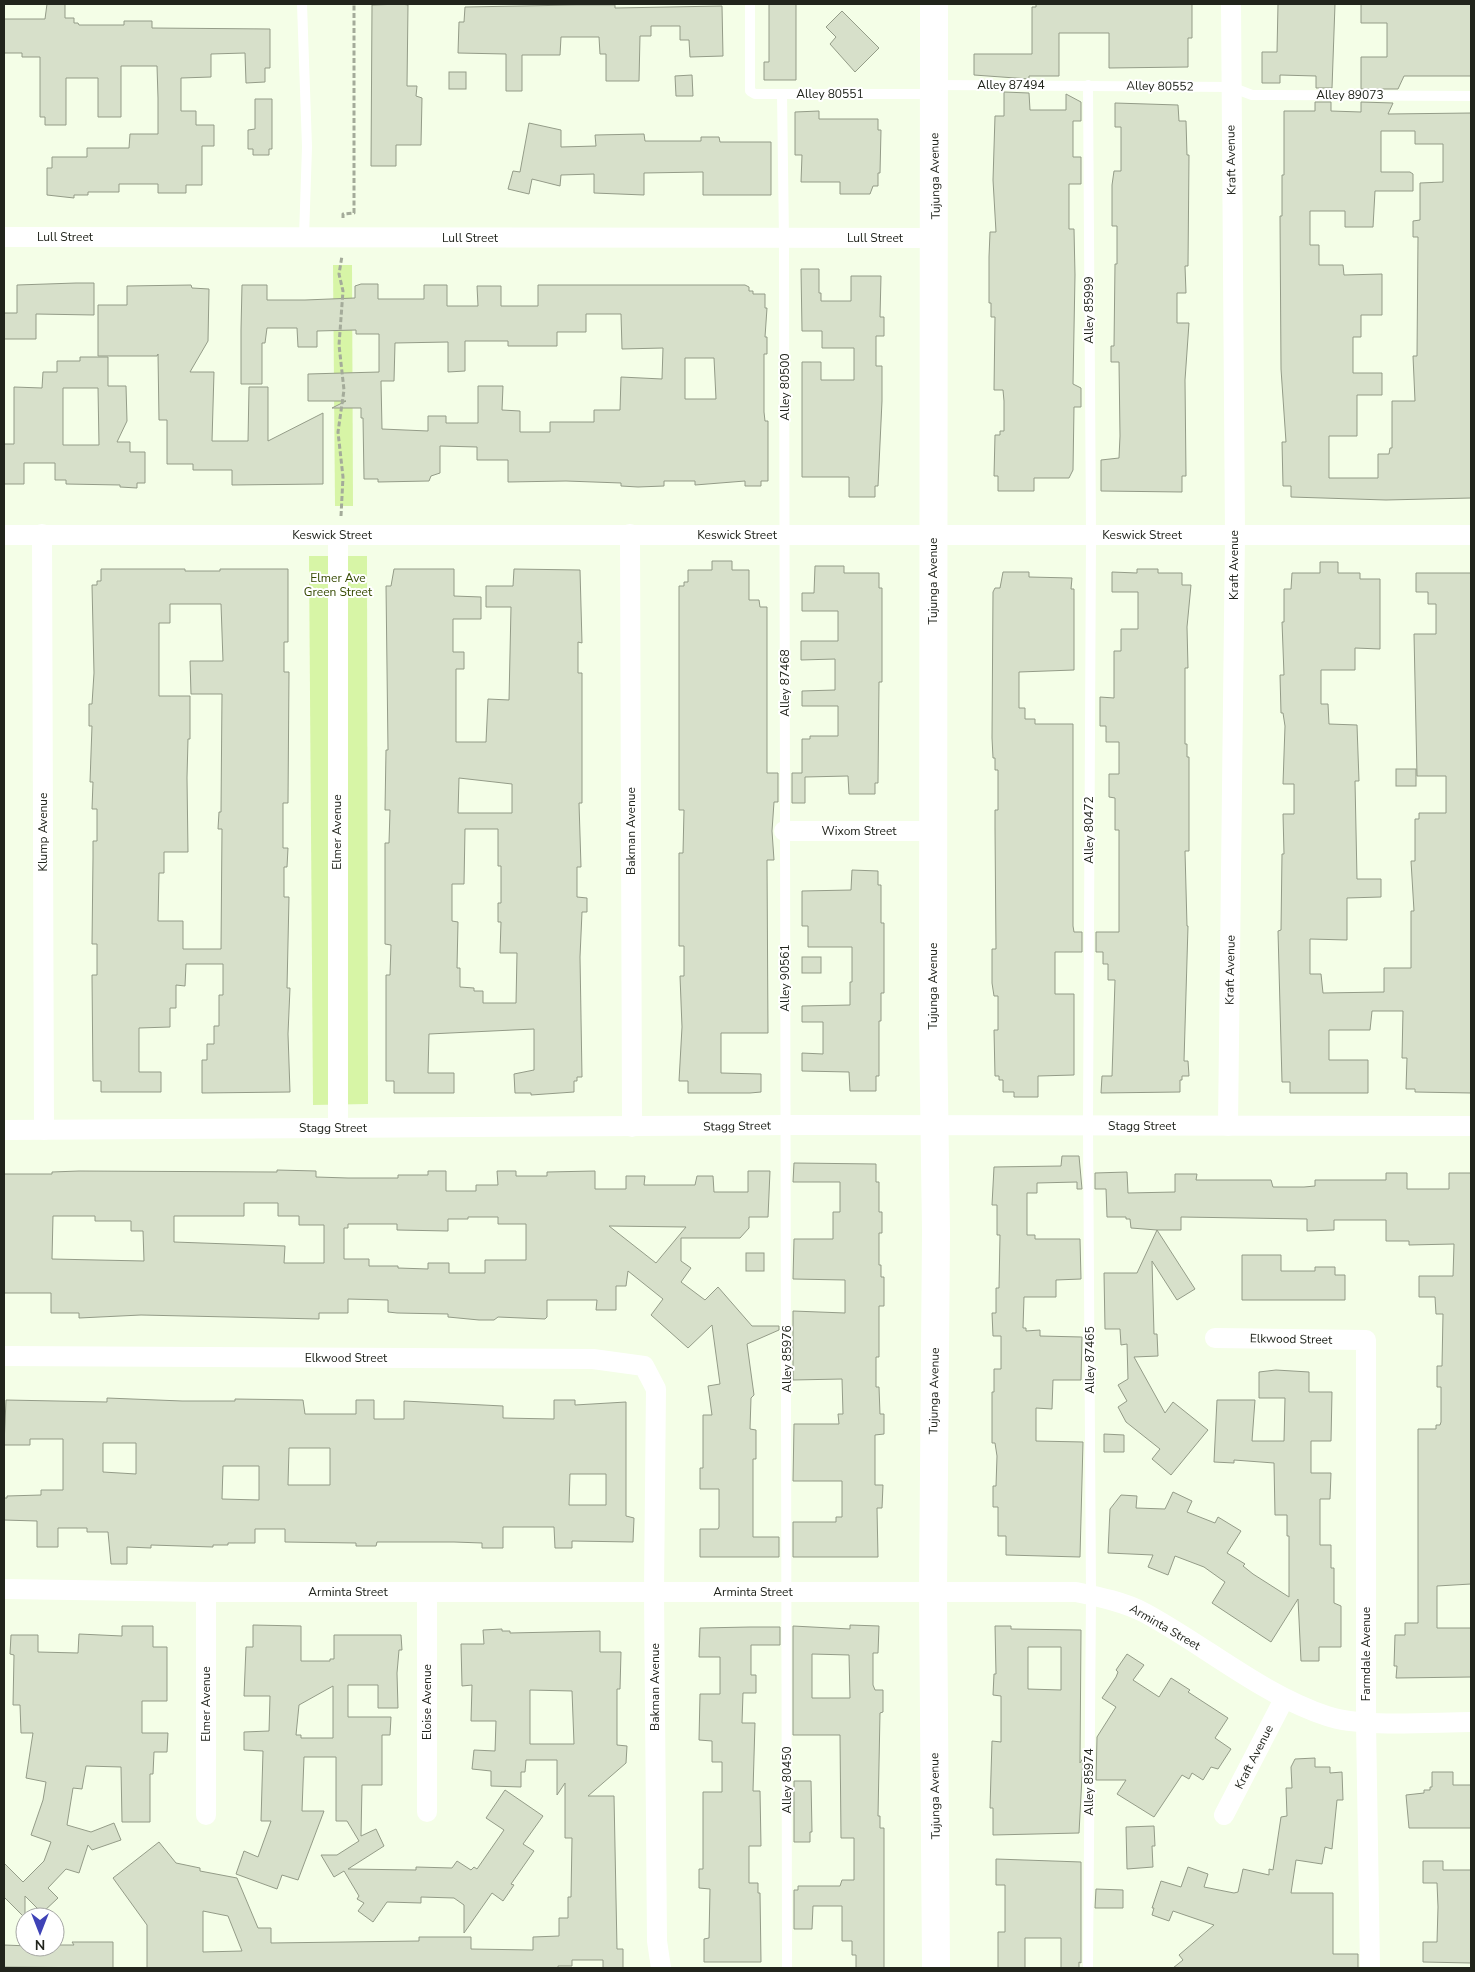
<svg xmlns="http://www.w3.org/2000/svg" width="1475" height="1972" font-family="'Nunito Sans',sans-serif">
  <rect width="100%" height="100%" fill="#f4fee7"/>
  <!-- green -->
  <g fill="#d7f5a6">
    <path d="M333,265H352L353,506H335Z"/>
    <path d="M309,556H367L368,1104L313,1105Z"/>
  </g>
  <!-- building -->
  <g fill="#d7e0ca" stroke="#949c88" fill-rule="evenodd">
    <path d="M47,4H65V18H74V23H78L79,25H124V21H152V28L270,29V68H265V82L246,83L245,53L211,54V77L181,78V111H196V125H214V146H202V185H186V193H158V184H119V192H88V195H74V198L47,195V168H52V157H87V148H129L130,134H158V98L157,66H121V117H98V78H66V125H45V117H40V57H22V53H4V19H45Z"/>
    <path d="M402,4L408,5L407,86H417L416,96L422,98L421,145H396V166H371L372,5Z"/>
    <path d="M769,4H796V80H764V62H769Z"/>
    <path d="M1036,4H1192V38H1188V67L1109,68V33H1059V76H1029V79L974,75V54H1032V7H1036Z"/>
    <path d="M1278,4H1335L1332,88H1316V76L1280,75V83H1262V52H1277Z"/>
    <path d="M1361,4H1471V76H1404L1398,89H1361V57H1387V23H1361Z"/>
    <path d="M576,5H615V8L722,6L723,56L690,57L689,40H680V26H651V36H640L639,81H606V54H600L599,37H561L560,55H522V91H506V54L458,53L459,22H464L465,7Z"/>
    <path d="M842,11L879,48L855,72L830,44L836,37L826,27Z"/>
    <rect x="449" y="72" width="17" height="17"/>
    <path d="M692,75L693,96H676L675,76Z"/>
    <path d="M1004,92L1029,93L1030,110H1066V94L1081,102V121H1073V157H1081V184H1069V229H1074L1075,275L1073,384L1081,388V407H1074L1073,470L1069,478H1034V491H998V476H994L995,435H1000V431H1004V401L1003,390H994L995,317H991V303H989V257L990,232H996L993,180L995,116H1004Z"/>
    <path d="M255,99H272V149H269V155H253V149H248V130L255,129Z"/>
    <path d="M1315,102H1331V111L1361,112V102L1393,103L1388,114L1471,113V498L1386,500L1291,497V486H1283L1282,442H1286L1281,369L1280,216H1282V175H1284V111H1315ZM1381,131H1415V144H1443V182L1420,183V220L1413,221V237H1418L1417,356H1413L1415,401H1392V448H1390L1389,454H1378V478H1329V436H1357V395H1382V373H1353V337H1361V315H1382V274L1344,275L1343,265H1319V245H1310V211H1345V227H1373L1375,191H1413V174L1410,172H1381Z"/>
    <path d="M1115,103L1178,105L1179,121H1186L1187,155H1189L1188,266H1185L1186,293H1177V323H1189L1185,380L1186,476H1182V492L1101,491V460L1119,458L1120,436L1119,362H1111V346H1114L1115,264H1117V226H1112V185L1114,171H1121V127H1115Z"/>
    <path d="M819,111V119H878V130H881L880,173H878V186H873L870,194H840V182H801L802,155H795V112Z"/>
    <path d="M529,123L561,130V147L596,146L595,135L644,134L645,141H701V137H719L720,142H771V195H703V172L644,173V195L594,193V174L561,175L560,186L532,179L529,194L508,189L513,171L520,172Z"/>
    <path d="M801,269H819V293H821V301H851V276H881L880,317H884V336H876V366H882V401L878,486H875V497H849V477H802V362H821V380H854V348H822V331H802Z"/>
    <path d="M76,283H94V315L36,314V339H4V313H17V285Z"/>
    <path d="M361,284H378V299H424V285H447V306H478L477,286H501V306H538V285H745L749,287V291H753V294H765V308H767L765,337H767V354H764V412L765,421H768V481H761V486H745V481L695,485V481H664V486L638,487L621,486V483L566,481L508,482V460H477V447L440,446V473L431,476L429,481L378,482V479H364L363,418H361V408H332L346,401H308V374L379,372V334H356V330L317,331V347H298L297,328H267L265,343H262V384H241V330L242,285H267V300H305L355,298V286ZM586,314H621L622,349L663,348L662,379L621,377L620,410H594V422H550V432H520V411L502,410L503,386H478V423H446V416H428V431L382,429L381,381H394L395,343L448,342V372L465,371V341H508V346H557V332H586ZM685,358H714L716,399H685Z"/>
    <path d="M191,285L192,288L209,289L208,341L190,372H214L212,441H248L249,387H268V441L323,413V484L232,485V470H193V464H167V420H159L158,354L157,356H98V305H127V286Z"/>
    <path d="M80,357H108V386H126L127,421L117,442H130V452H145V483H137V488L120,487V485L66,484V480H55V463H24V484H4V444H14V387L42,388L43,372H57V361H80ZM63,388H98L99,445H63Z"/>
    <path d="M712,561H732V570H749V600H759L760,607H767V773H778V802H774L772,831L774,860H767L768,1033H721V1073L761,1074V1092L750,1093H688V1081H679L682,1027L680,976H684V946H679V853H683L684,810H679V586H684V582H688V570H712Z"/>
    <path d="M1320,562H1338V573H1360V579H1380V649L1355,648V670H1321V704H1328L1329,724L1357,725L1359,781H1355L1357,879H1381V897L1347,898V940L1310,939V974H1321L1323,993L1384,992V968H1411V911H1414L1411,861H1415V819H1419V813H1446V776H1417L1414,634H1436V604H1428V592H1416V573H1471V1093L1415,1092V1089H1406L1407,1058H1402L1403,1011H1372L1370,1030H1329V1060H1368V1093H1290V1082H1282L1278,931L1281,930L1282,854H1284L1283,814H1294V784H1283L1285,726L1283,713H1281L1280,675H1284L1282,622H1284V589H1291L1292,573H1320Z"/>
    <path d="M815,566H844V573H879V588H882V682H879L878,783H875V794H849L848,776L805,777V803H792V773H802V739H810V736H838V706H802V691L835,690V659L801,660V641H838V611H802V593H814Z"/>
    <path d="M101,569H185V571H220V569H288V642H284V672H289L288,803H283V848H288L287,867H284V897H289L287,988H290L288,1034L290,1092L202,1093V1060H207V1044H214V1026H219V995H223V964H186L185,986L176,985V1008H170V1027L139,1028V1072H161V1092H101V1081H93L92,975H97V944H92L93,858V841H97V809H92L93,782H90L92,726H89V704H92L94,673L92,585H97V581H101ZM170,604H221L223,661H190L191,694H222L221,812H219L218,829H222L221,949H183V921H158L159,873H164V852H188L187,778L188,739H190V696H159V623H170Z"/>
    <path d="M394,569H454V596L481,597V619H453V652H464V669H456V742H486L488,699L509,700L511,607H486V586H513L514,569L580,570L582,643L578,642V673H582V803H579L581,867H577V897L587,898V912H582L580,957L582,1077H577V1081H574V1092L531,1095V1093H515L514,1074L534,1070V1029L429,1034L428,1073H454V1093H394V1081H386V975H390L391,945L385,944V843H389L390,810H385L386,750H388L386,586H391ZM459,778L512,784V813H458ZM465,829H498V866H501V903H498V922H501L500,953H517L516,1003H483V991H474V988L460,987V968H457L458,922L452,921V884H464Z"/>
    <path d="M1137,569H1158V573H1182V585H1191L1187,627L1188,668H1185V744H1187V757H1189V851H1185L1187,926H1188L1184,1061H1188L1189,1076H1182V1080H1180V1092L1101,1093L1102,1076H1112L1115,980H1108V964H1103V952H1096V932H1119V830H1115V798L1109,797V774H1119V742H1106V726H1100V697L1114,698V651H1121V629H1138V592H1112V572L1137,573Z"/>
    <path d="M1003,572H1029V577L1072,578L1071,589H1074V670L1019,672V708H1025V719H1035V724H1073V926L1074,932H1082V952H1055V994H1074V1075L1038,1076V1097H1014V1092H1003V1080H999V1076H995L994,1030H998V996H994L992,983V949H996L995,828V810H998V770H995V758H993L992,738L993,592L995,588H1000Z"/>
    <rect x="1396" y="769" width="20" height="17"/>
    <path d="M852,870L878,871V885H881V923H884V993H881V1021H879V1076H876V1091H850L849,1072L802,1071V1053L823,1054V1022H802V1006L850,1005V982H852V947H808V926H802V891L851,890Z"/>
    <rect x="802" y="957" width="19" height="16"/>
    <path d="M1062,1156H1079L1082,1189H1077V1182L1037,1183V1193H1027V1235H1035V1239H1080L1081,1279L1056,1280V1297H1024L1023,1328H1026V1331L1040,1330V1336L1082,1337L1081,1380H1053L1052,1409L1036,1408V1441L1083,1442L1080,1557L1006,1555V1536H998V1507H993V1486H996L997,1456L995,1443H992V1392H994V1369H1001V1336H993L992,1313H996V1288H999L1000,1235H997V1205H992L994,1167L1061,1166Z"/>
    <path d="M794,1163L876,1164V1182H879V1212H882V1233H879V1265H881V1277H884V1306H879V1357H876V1387H879L880,1414H884V1434L875,1435V1485H883L882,1508H877L878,1557H793V1522H836V1517H842V1481H793L794,1424H839L838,1414H843L842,1379L793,1380V1311L845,1313V1280L793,1279L794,1239H833V1212H840V1182H793Z"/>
    <path d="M277,1170L316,1171V1177L348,1178H398V1175H428V1171H446V1191H476V1185H498L497,1171H516V1176H547V1172L595,1171V1189H626V1176H645L644,1185H695L697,1176H713L714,1192H748V1171H770L768,1217H749V1228L740,1238H681V1261L691,1268L681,1282L705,1300L718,1287L752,1326H779V1330L747,1344L754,1395L751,1398L750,1429L756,1430V1459H753V1537H779V1557H700V1529H718L719,1527V1489H700V1468H703V1415H712L708,1386L720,1384L712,1325L688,1348L651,1315L663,1299L628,1271L626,1286H616V1310H596L597,1300H547V1317L545,1319L498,1317L494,1320H479L448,1317V1314L397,1313L388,1312V1300L348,1299V1313H319V1319L141,1315L79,1318V1313H51V1293H4V1174H52V1172L79,1171L277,1172ZM244,1203H278V1216H299V1225H324V1263H284L285,1246L174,1242V1216H244ZM53,1216H95V1221H131V1231H143L144,1261L52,1259ZM468,1217H498V1224H526V1260H485V1273H449V1263H428V1269L398,1268V1266H369V1259H344V1228H348V1224H397V1230L448,1231V1219H468ZM609,1226L686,1227L656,1263Z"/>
    <path d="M1127,1172L1128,1193L1175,1192V1174H1197L1196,1180H1271L1273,1187H1304L1315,1186V1180H1386V1173H1407V1189H1449V1173H1471V1584L1437,1586V1628H1471V1677L1396,1678L1397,1666H1394L1395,1635H1405V1623H1418V1429H1436V1425H1440L1441,1422V1387H1437V1366H1442L1443,1314H1436L1435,1297H1419V1276H1453L1454,1244L1409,1245V1241H1386V1220H1334V1230L1307,1231V1219L1181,1217V1230H1157L1195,1289L1177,1300L1152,1261L1154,1334H1157L1158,1356L1134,1357L1165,1413L1173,1402L1208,1430L1171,1475L1152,1459L1160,1449L1126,1422L1118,1407L1127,1401L1118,1385L1128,1379L1127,1344L1121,1345L1120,1329H1105L1104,1273H1137L1157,1230L1131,1228L1130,1219H1126V1217H1107L1106,1189H1095V1173Z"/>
    <rect x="746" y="1253" width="18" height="18"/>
    <path d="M1242,1255H1281V1271H1315V1267H1335V1275H1345V1300H1242Z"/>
    <path d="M1276,1370L1309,1372V1392H1332L1331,1441H1311V1473H1331L1330,1499H1320V1545H1331V1568H1334V1603L1341,1606V1647H1319V1661H1301L1298,1599L1271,1642L1212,1603L1225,1582L1204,1567L1175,1556L1168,1575L1148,1567L1153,1555L1108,1553L1110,1509L1121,1495L1137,1496L1136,1508L1165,1509L1173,1492L1192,1501L1187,1512L1215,1523L1218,1517L1241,1531L1227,1553L1245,1564L1243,1566L1253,1574L1289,1597V1536H1287V1515H1275L1274,1463L1234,1460V1463L1214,1462L1217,1400H1255L1252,1441H1284L1285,1398H1259V1372Z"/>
    <path d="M107,1398L182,1401H235V1399L303,1400L305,1414H356V1400H374V1419H404V1401L503,1406V1418L554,1419V1400H575V1405L626,1402V1516L634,1518L633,1542L572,1541V1548H555L554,1527H503V1548H482V1543L454,1542H377L376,1546H356V1543L285,1542V1529H255V1543H228V1545H213V1547L151,1545V1548L127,1547V1564H111L108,1532H87V1528H58V1547H37V1521L4,1520V1498H7V1496L41,1495V1490H63V1439H30V1445H4L6,1400L107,1402ZM103,1443H136V1474L103,1472ZM289,1448H330V1485H288ZM223,1466H259V1500L222,1499ZM570,1474H606V1505H569Z"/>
    <path d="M1104,1434L1124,1435V1452H1104Z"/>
    <path d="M253,1625L301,1626V1661H330V1659H334V1635H401L402,1650H399L397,1673L398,1708H378V1685H348V1717H391L390,1735H382V1785H362L361,1836L376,1829L384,1846L348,1869L416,1870V1867L452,1868L457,1861L471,1870L474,1867L477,1869L504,1830L486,1818L505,1790L543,1816L523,1844L534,1851L511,1884L514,1885L503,1901L492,1893L464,1933V1905L454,1898L421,1897V1903L387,1902L373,1922L358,1911L364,1903L357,1899L359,1896L344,1871L334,1877L321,1855H337L359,1841L347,1821H336V1757H304L302,1811H324L298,1880L282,1875L277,1889L236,1874L244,1851L258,1857L271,1821H261L263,1751L244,1750V1732L269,1731L270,1696H244L246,1647H253ZM333,1686V1738H301V1735H296L299,1705Z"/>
    <path d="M850,1625L879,1626L878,1653H873V1685L875,1690H883V1712L880,1713L878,1816H880V1828H884V1968H856V1955H852V1941H842V1906H813L812,1929H794V1890H798V1886H840L842,1880H854V1838H841L840,1735H793V1626L850,1629ZM812,1654L849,1655L850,1698H812Z"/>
    <path d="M122,1626H153V1647H167V1701H142V1733H168L167,1752H154L153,1774H150V1822H122L121,1767L86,1766L82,1789L73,1788L67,1825L91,1832L114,1823L121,1840L92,1850L88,1845L79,1873L66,1869L48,1888L58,1898L42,1913L25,1896V1918L4,1897V1863L23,1882L44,1861L51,1842L31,1835L43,1800L46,1782L26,1778L33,1733H21L20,1705H13L14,1655L10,1654L11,1635H38V1652L78,1653L79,1634L122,1636Z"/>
    <path d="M995,1626H1011V1629L1081,1630L1080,1763L1083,1758L1079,1833L993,1835V1808H990L992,1741L1001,1742V1696L993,1695L994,1674H996ZM1028,1647H1061V1690L1028,1689Z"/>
    <path d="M750,1627H780V1645H751V1675H756V1693H743L742,1723H755L753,1791H760L761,1846H749V1883H758V1893H760L761,1962H704V1939L709,1938L710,1889L699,1888V1869H703V1792H722V1762H712V1741L699,1740L700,1694H720V1657H699L700,1628Z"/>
    <path d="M502,1629V1631H510V1633L600,1631V1652H621L620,1689H617V1745L627,1746L626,1763L588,1796H614L617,1949H623V1968H603V1960H572V1966H558V1968H147V1925L113,1878L159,1842L176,1863L200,1868V1871L237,1878L258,1928H271V1943L419,1941V1937H471V1949L533,1950V1937L559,1936V1918H568V1897H571L572,1838H565V1783L557,1795V1760H526L525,1772H521V1787L491,1786V1771L472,1769L474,1750L495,1751L496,1721H471L472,1685L462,1686L461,1644H484L483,1630ZM530,1690L572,1691L574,1744H530ZM203,1911L228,1916L242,1951L203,1952Z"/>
    <path d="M1127,1654L1144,1665L1133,1680L1159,1697L1171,1678L1190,1690L1188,1692L1228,1718L1215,1738L1231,1749L1218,1769L1211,1767L1203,1780L1192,1773L1189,1779L1182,1775L1154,1817L1117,1794L1126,1780H1096L1097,1737L1116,1707L1102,1698L1116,1677L1118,1672L1116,1670Z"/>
    <path d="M1315,1758V1767H1330V1773L1342,1772L1343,1800H1337L1332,1849L1325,1847L1322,1864L1296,1860L1291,1893H1333V1954H1358V1968H1173L1183,1960L1179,1955L1214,1925L1173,1911L1169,1921L1152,1915L1154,1908H1152L1161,1881L1181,1887L1188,1867L1208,1874L1204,1887L1234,1893L1238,1892L1243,1869L1269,1875V1869L1273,1870L1281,1817L1287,1816L1286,1788H1292L1291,1767L1295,1759Z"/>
    <path d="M1432,1772H1453V1785H1471V1828H1409L1406,1795L1424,1793V1790H1430V1787H1432Z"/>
    <path d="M794,1781H811L812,1832H810V1842H794Z"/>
    <path d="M1154,1826L1155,1846H1152L1153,1867L1127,1869L1126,1827Z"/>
    <path d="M996,1859L1081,1862V1963L1079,1962V1968H1061V1938H1025V1968H998V1932H1005V1885H996Z"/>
    <path d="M1423,1861H1443V1870H1471V1963L1423,1962V1942H1437L1438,1907L1437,1883H1423Z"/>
    <path d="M1096,1889L1123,1890V1908H1095Z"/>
    <path d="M72,1942H113V1968L4,1967V1945L55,1947V1945H74Z"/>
  </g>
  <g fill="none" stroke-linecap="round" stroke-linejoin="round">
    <!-- path -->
    <g stroke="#a4ab9a" stroke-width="3" stroke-dasharray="5 2.5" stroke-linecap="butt">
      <path d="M343,218V214L354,213V4"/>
      <path d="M341,516L343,477L338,432L344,390L339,345L343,291L339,274L342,256"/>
    </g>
    <!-- lane -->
    <g stroke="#fff" stroke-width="10">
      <path d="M302,4L307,147L304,237"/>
      <path d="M750,4V91L755,94H782"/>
      <path d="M934,85L1231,87L1252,95L1471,96"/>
      <path d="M787,1968L784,239L782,94H932"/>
      <path d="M1088,1968L1091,1595L1088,1126L1091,535L1088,85"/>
    </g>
    <!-- street -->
    <g stroke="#fff" stroke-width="20">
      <path d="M4,237L936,238"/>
      <path d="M42,534L44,1130"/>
      <path d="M630,534L632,1127"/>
      <path d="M4,535H1471"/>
      <path d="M784,831H933"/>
      <path d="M1228,1126L1235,535L1231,4"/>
      <path d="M338,1128V535"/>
      <path d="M4,1130L786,1125L1471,1126"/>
      <path d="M1215,1338L1366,1340V1722L1370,1968"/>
      <path d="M4,1356L593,1359L644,1366L656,1389L654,1592L657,1941L661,1968"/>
      <path d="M4,1589L206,1592H1076C1100,1597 1124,1602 1145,1613C1206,1646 1261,1694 1327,1716C1361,1728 1433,1722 1471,1722"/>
      <path d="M427,1592V1812"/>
      <path d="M206,1815V1592"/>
      <path d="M1224,1815L1284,1699"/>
    </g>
    <!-- secondary -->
    <path stroke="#fff" stroke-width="28" d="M934,4L933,1024L936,1232L933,1592L936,1968"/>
  </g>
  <g text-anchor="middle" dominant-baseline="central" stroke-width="4" stroke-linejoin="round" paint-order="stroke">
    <!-- street labels -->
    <g font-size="12" fill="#21241c" stroke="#fff">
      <text x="1011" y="85">Alley 87494</text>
      <text transform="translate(1160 86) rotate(1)">Alley 80552</text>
      <text x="830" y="94">Alley 80551</text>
      <text x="1350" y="95">Alley 89073</text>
      <text transform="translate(1231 160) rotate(-91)">Kraft Avenue</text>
      <text transform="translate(935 176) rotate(-91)">Tujunga Avenue</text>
      <text x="65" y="237">Lull Street</text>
      <text x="470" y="238">Lull Street</text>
      <text x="875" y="238">Lull Street</text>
      <text transform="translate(1089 310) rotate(-90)">Alley 85999</text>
      <text transform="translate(785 387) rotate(-90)">Alley 80500</text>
      <text x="332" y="535">Keswick Street</text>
      <text x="737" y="535">Keswick Street</text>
      <text x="1142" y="535">Keswick Street</text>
      <text transform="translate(1234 565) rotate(-90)">Kraft Avenue</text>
      <text transform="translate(933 581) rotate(-90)">Tujunga Avenue</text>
      <text transform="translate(785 683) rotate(-90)">Alley 87468</text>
      <text transform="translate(1089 830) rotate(-90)">Alley 80472</text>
      <text transform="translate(631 831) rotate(-90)">Bakman Avenue</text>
      <text x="859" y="831">Wixom Street</text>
      <text transform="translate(43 832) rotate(-90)">Klump Avenue</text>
      <text transform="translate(337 832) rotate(-90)">Elmer Avenue</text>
      <text transform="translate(1230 970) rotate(-89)">Kraft Avenue</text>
      <text transform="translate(785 978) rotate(-90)">Alley 90561</text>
      <text transform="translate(933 986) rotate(-90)">Tujunga Avenue</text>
      <text transform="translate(737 1126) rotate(-1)">Stagg Street</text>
      <text x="1142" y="1126">Stagg Street</text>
      <text x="333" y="1128">Stagg Street</text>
      <text transform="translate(1291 1339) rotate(1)">Elkwood Street</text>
      <text x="346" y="1358">Elkwood Street</text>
      <text transform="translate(787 1359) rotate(-90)">Alley 85976</text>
      <text transform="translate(1090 1360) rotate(-90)">Alley 87465</text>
      <text transform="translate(934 1391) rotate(-89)">Tujunga Avenue</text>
      <text x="348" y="1592">Arminta Street</text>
      <text x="753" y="1592">Arminta Street</text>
      <text transform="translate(1165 1627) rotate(30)">Arminta Street</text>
      <text transform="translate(1366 1654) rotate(-90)">Farmdale Avenue</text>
      <text transform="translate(655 1687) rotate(-90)">Bakman Avenue</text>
      <text transform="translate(427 1702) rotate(-90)">Eloise Avenue</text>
      <text transform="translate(206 1704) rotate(-90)">Elmer Avenue</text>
      <text transform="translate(1254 1757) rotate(-63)">Kraft Avenue</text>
      <text transform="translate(787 1780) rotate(-90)">Alley 80450</text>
      <text transform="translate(1089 1782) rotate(-90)">Alley 85974</text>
      <text transform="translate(935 1796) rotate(-91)">Tujunga Avenue</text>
    </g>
    <!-- park labels -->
    <g font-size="12" fill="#354901" stroke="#fff">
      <text x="338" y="578">Elmer Ave<tspan x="338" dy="14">Green Street</tspan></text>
    </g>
  </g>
  <!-- border -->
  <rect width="1475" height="1972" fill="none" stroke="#21241c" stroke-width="10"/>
  <!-- north arrow -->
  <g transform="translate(40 1932) rotate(180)"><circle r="24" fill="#ffffff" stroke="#a6a7a4"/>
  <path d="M0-4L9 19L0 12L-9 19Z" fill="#3f43b7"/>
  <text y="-8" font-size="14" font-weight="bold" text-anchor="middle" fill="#21241c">N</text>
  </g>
</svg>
